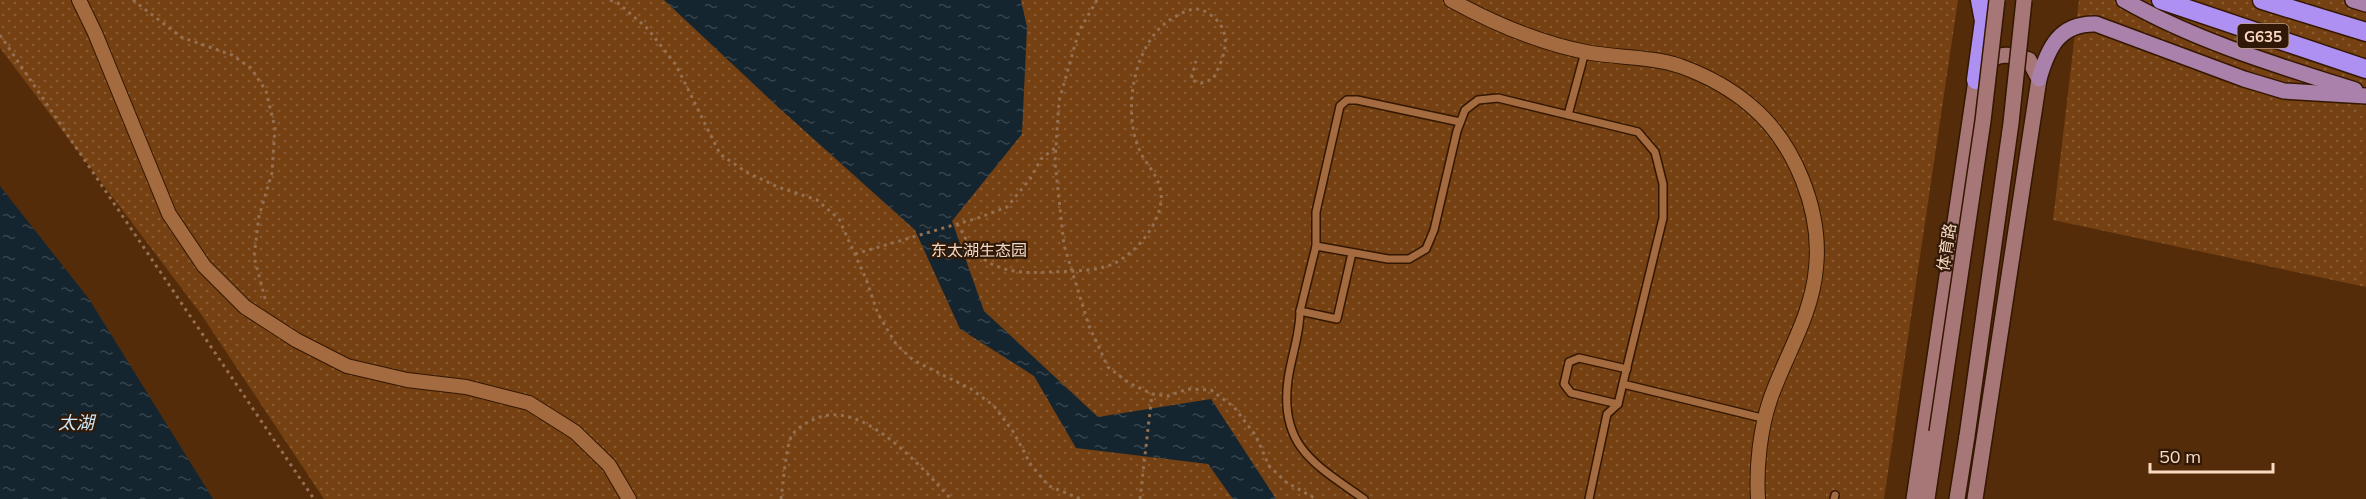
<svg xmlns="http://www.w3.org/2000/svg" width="2366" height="499" font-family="Mulish,'Noto Sans SC',sans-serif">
  <defs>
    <pattern id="park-dots" width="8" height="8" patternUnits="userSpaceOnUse" patternTransform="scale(1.5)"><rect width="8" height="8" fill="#754012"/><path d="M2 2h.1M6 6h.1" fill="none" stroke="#895b33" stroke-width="1.8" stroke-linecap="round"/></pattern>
    <pattern id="water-ripples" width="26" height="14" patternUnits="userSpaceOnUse" patternTransform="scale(1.5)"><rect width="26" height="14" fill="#142530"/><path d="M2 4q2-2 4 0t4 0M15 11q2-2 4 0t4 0" fill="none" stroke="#37444c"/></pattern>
  </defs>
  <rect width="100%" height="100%" fill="#542c09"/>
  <!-- park -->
  <g fill="url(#park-dots)">
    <path d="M0,0H1958L1884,499H324L201,314L0,48Z"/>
    <path d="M2079,0H2366V287L2053,220Z"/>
  </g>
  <!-- water -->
  <g fill="url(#water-ripples)">
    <path d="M664,0H1021L1027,27L1022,134L952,221L984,311L1098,417L1211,399L1276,499H1233L1208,464L1076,448L1034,376L960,329L915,230L778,107Z"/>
    <path d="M0,186L89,299L213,499H0Z"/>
  </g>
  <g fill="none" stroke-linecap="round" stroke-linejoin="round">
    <!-- lane casing -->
    <g stroke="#331701" stroke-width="10">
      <g id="lane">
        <path d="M1568,115L1585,52"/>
        <path d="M1316,246V212L1340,106L1347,100H1357L1460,122"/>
        <path d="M1352,253L1337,319L1300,311L1316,246L1388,259H1409L1426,249L1434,230L1457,131L1465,110L1478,100L1498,98L1638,132L1655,152L1663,184V218L1618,404L1607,414L1589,499"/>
        <path d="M1300,311C1300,335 1291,357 1288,380C1279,447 1316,465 1364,499"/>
        <path d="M1623,384L1766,419"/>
        <path d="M1618,404L1571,393L1564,384L1569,362L1579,358L1627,369"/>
        <path d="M1834,499L1835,495"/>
      </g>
    </g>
    <!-- street casing -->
    <g stroke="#331701" stroke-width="16">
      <g id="street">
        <path d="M79,0L95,33L169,214L204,266L245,307L296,340L347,366L407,380L466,387L529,403L575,432L609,465L629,499"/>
        <path d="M1451,0C1493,23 1539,43 1586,52C1616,58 1650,56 1680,66C1705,75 1730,88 1751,106C1795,143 1822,211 1816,268C1812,316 1785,356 1770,400C1760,430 1756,468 1758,499"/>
      </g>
    </g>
    <!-- secondary casing -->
    <g stroke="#331701" stroke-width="18">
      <g id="secondary">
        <path d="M1914,499L1976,80C1991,53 2001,51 2029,60L2039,79L1975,499"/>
        <path d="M1927,499L1937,432"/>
        <path d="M1957,499L1967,436"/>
      </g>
    </g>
    <!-- primary casing -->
    <g stroke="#331701" stroke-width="18">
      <g id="primary">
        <path d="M2124,0C2196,41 2276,65 2355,90"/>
        <path d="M2353,0L2366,4"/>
        <path d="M2039,79C2048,48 2059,23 2096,24L2244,79L2284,91L2366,96"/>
      </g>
    </g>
    <!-- highway casing -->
    <g stroke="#331701" stroke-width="21">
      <g id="highway">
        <path d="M2161,0L2366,69"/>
        <path d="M2262,0L2366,32"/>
        <path d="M1976,80L1984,21L1980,0"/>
      </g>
    </g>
    <!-- path -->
    <g stroke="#957051" stroke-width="3" stroke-dasharray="3 4.5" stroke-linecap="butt">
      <path d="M133,0L181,37L232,55L251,68L266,91L275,128L272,173L259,216L254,257L266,302"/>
      <path d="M610,0L618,3L648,29L676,65L720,154L746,172L778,187L817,200L839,219L866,279L878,314L896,344L913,360L971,389L994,406L1014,433L1031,465L1049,486L1081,499"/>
      <path d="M1097,0L1079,31L1059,101L1055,162L1064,245L1089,326L1108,367L1129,383L1152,394L1168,396L1188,389L1211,390L1234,407L1256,436L1269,466L1286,482L1316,499"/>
      <path d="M0,35L314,499"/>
      <path d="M957,224C963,232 967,244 974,251C995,272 1022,274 1050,272C1070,271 1094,272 1113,264C1137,253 1164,220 1161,193C1159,175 1145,164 1139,149C1122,110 1134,40 1173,18C1183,12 1195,5 1206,12C1236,29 1225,56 1213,79L1201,83L1191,80L1196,61"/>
      <path d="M855,254L981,217L1007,207L1030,179L1041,159L1056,147"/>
      <path d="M781,499C783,485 786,445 792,435C797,428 807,422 815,419C862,397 922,468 951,499"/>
      <path d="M1140,499L1152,394"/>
    </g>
    <!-- lane -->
    <use href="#lane" stroke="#a46b40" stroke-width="7"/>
    <!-- street -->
    <use href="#street" stroke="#a46b40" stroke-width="14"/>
    <!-- secondary -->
    <use href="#secondary" stroke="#a77676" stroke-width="15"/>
    <!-- primary -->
    <use href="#primary" stroke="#aa81ab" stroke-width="15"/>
    <!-- highway -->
    <use href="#highway" stroke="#ae90f3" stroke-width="18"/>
    <!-- secondary-bridge casing -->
    <g stroke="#331701" stroke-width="18" stroke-linecap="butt">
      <g id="secondary-bridge">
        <path d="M1937,432L1983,121L1997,0"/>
        <path d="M1967,436L2011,123L2024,0"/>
      </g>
    </g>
    <!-- secondary-bridge -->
    <use href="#secondary-bridge" stroke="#a77676" stroke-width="15"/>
  </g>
  <g text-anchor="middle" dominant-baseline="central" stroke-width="4.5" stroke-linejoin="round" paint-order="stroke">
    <!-- shield labels -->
    <rect fill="#301907" stroke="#bd9f8a" stroke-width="1.5" x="2237.5" y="24" width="51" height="24" rx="4.5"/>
    <g font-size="15" font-weight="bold" fill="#f9d9c2">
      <text x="2263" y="36">G635</text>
    </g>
    <!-- street labels -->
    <g font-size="16" fill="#f9d9c2" stroke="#301907">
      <text transform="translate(1946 247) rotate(-81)">体育路</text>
    </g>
    <!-- park labels -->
    <g font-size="16" fill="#f2d9c7" stroke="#301907">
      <text x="979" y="250">东太湖生态园</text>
    </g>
    <!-- water labels -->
    <g font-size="18" font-style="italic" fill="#cde8f9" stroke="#301907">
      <text x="76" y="422">太湖</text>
    </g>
  </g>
  <!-- scale -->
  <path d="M2150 463v9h123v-9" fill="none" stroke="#f9d9c2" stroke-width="3"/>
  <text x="2159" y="463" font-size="18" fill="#f9d9c2" stroke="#301907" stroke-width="4.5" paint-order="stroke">50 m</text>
</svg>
